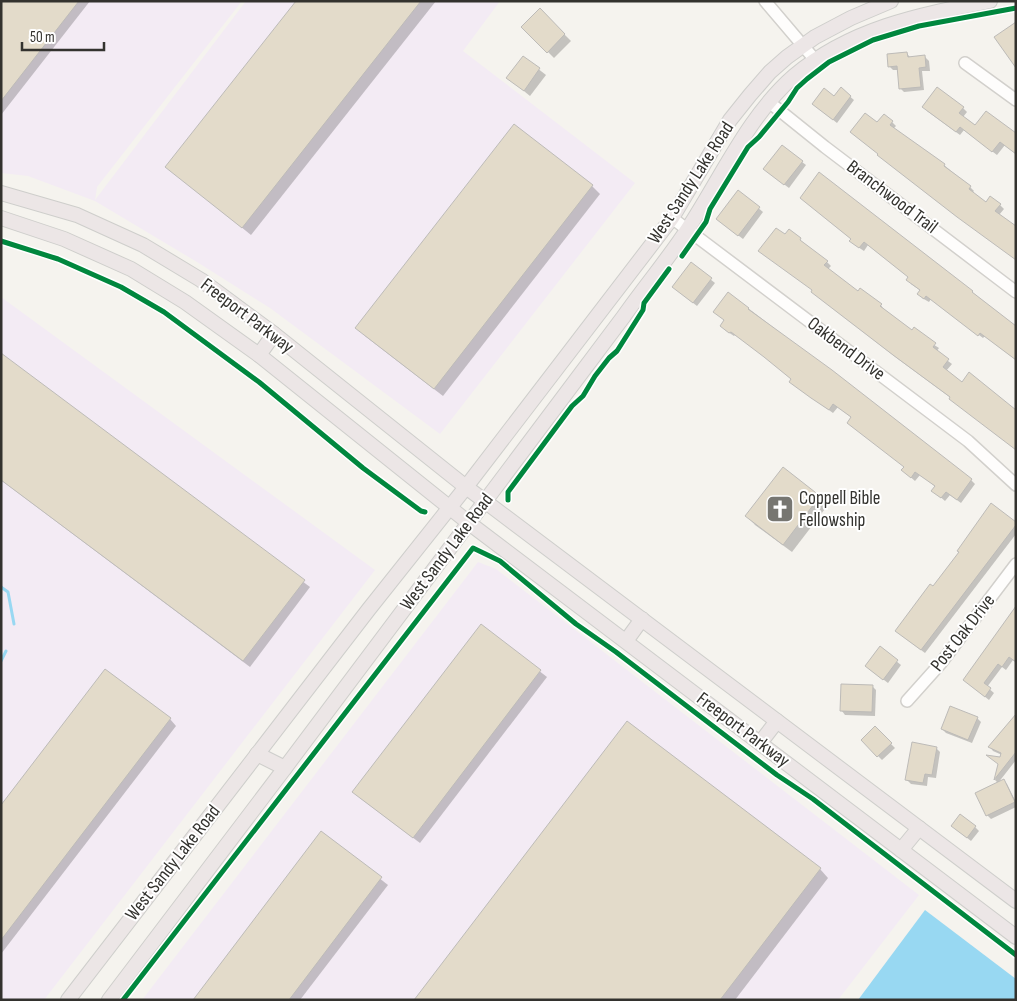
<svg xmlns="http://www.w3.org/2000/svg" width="1017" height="1001" font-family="'Sofia Sans Condensed',sans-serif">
  <rect width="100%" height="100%" fill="#f5f3ee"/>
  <!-- industrial -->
  <g fill="#f3ebf4">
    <path d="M1,1H242L97,187L95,200L246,1H500L463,51L635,183L440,434L270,308L197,262L95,201L28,176L1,173Z"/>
    <path d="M1,297L375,570L44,1000H1Z"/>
    <path d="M478,562L496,569L919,895L838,1000H142Z"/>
  </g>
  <!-- water -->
  <path fill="#98d8f2" d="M925,910L1016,979V1000H858Z"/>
  <!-- shadow -->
  <g fill="#0003">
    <path d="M1,1H90L1,115Z"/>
    <path d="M298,1H436L251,235L167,167Z"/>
    <path d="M540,10L571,41L554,58L523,27Z"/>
    <path d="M907,54L911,58L925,57L929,61L930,71H922L924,90L904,92L900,88L899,70H893L889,66Z"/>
    <path d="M523,57L546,75L530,96L508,78Z"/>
    <path d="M841,89L854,100L837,123L813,104L834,98Z"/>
    <path d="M963,108L967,112L963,117L1005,145L997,155L964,130L960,135L927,111Z"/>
    <path d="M892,122L896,126L893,129L944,165L970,187L974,191L972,193L986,204L1000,205L1004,209L999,215L878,124Z"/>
    <path d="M802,162L806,165L789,188L769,173Z"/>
    <path d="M592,186L600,194L443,396L365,336Z"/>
    <path d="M739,192L763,212L743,239L722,223Z"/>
    <path d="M805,201L972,292L1016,328V360L985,336L983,338L931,299L929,302L922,298L921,291L911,284L909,277L868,245L864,251L855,245L852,239Z"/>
    <path d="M789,231L827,262L831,266L828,269L858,292L881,305L884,310L912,331L939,348L936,352L952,364L946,371L951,398L898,359L817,296L785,236Z"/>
    <path d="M691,264L715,283L697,306L678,291Z"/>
    <path d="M748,308L971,480L975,484L961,503L950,495L945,501L937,494L936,487L920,475L915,481L907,474L905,468L852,418L838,407L833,413L795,386L793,380L769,360L735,335L734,336L725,330Z"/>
    <path d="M1,355L310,587L250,667L1,480Z"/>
    <path d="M819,497L828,505L792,552L755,525L747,516Z"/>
    <path d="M1016,524V534L925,653L901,635L933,588Z"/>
    <path d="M1016,610V662L1013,660L1006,670L1002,667L987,687L994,693L989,700L964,680Z"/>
    <path d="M481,626L547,677L420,843L360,798Z"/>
    <path d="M880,648L901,665L888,683L871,670Z"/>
    <path d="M872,686L876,690L875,716L845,715L842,711Z"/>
    <path d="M1016,716V760L998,783L995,780L1002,755L993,751L990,747Z"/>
    <path d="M977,718L981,722L972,743L946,733L942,729Z"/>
    <path d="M170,719L176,726L1,954V807Z"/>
    <path d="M875,728L895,748L882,760L862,740Z"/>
    <path d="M936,748L940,752L936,778L928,777L927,786L911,784L907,780Z"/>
    <path d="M1003,781L1007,784L1016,802V807L991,819L987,815Z"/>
    <path d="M975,827L979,831L971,841L957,830Z"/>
    <path d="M322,833L388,885L300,1000H194Z"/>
    <path d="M820,869L828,878L735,1000H416Z"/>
  </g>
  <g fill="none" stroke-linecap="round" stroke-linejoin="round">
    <!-- stream -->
    <g stroke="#98d8f2" stroke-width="3">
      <path d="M1,587L8,592L14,624"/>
      <path d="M1,661L6,651"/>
    </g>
  </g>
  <!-- building -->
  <g fill="#e3dbca" stroke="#bdbbb8">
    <path d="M1,1H79L1,101Z"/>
    <path d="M296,1H421L242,228L165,167Z"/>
    <path d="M540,8L565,34L547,53L521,27Z"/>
    <path d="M1016,22V68L994,37Z"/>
    <path d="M907,52L908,57L925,55L926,67L919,68L921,87L899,89L897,66L888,67L887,54Z"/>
    <path d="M523,56L540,68L524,91L506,78Z"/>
    <path d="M841,87L851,96L833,120L812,104L824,88L834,96Z"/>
    <path d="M937,87L964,107L959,113L975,125L986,111L1016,133V154L1000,142L992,152L960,127L956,132L922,107Z"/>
    <path d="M865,113L877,122L884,114L893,121L890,125L945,164L944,166L971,186L969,189L986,202L990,196L1001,204L995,211L1016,226V260L957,217L877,155L878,154L850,132Z"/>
    <path d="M514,124L593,185L434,389L355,328Z"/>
    <path d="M782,145L803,161L784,185L763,169Z"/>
    <path d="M819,172L973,291L972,292L1016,326V360L980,333L978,336L926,296L924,299L917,294L920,290L906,280L908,277L864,242L859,248L849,241L851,239L800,198Z"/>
    <path d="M738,190L760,207L738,236L716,219Z"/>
    <path d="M776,228L785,234L789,229L801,238L800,240L828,261L824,265L858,291L860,288L882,304L880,306L912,330L914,327L936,343L933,347L949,359L943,367L962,382L969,372L1016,410V450L949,399L950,397L893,355L811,292L812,290L758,251Z"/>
    <path d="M691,262L712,278L693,303L672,287Z"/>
    <path d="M728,292L749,308L748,309L832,370L972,479L957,500L946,492L941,498L931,491L935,486L915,472L911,478L901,470L904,467L847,423L851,417L833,404L829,410L811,398L789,382L791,379L764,357L731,332L729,333L720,326L724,320L713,312Z"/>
    <path d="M1,353L305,580L243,661L1,480Z"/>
    <path d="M783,467L820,496L783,545L745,516Z"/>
    <path d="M991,503L1016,522V525L921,650L895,631L930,584L933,586L959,552L957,551Z"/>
    <path d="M1016,606V662L1009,657L1002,667L998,664L984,683L991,688L985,697L963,680Z"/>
    <path d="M481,624L541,670L413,838L352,792Z"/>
    <path d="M880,646L898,660L883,680L865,666Z"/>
    <path d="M105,669L171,718L1,940V805Z"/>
    <path d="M841,684L873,685L872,712L840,711Z"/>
    <path d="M950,706L978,717L968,740L941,729Z"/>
    <path d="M1016,714V752L994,780L998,764L986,755L1000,757L1001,753L988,747Z"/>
    <path d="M627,721L821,868L720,1000H414Z"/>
    <path d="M875,726L892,743L877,757L861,740Z"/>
    <path d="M912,742L937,747L932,775L925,774L923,783L905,780Z"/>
    <path d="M1004,779L1015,802L986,816L975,793Z"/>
    <path d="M960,814L976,826L967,838L951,826Z"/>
    <path d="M321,831L382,877L289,1000H193Z"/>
  </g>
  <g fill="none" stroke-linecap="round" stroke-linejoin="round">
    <!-- minor casing -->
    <g stroke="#d2d0cc" stroke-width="14">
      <g id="minor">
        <path d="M765,1L816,61"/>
        <path d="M965,63L1016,100"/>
        <path d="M769,102L825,147L1016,292"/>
        <path d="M672,218L968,441L1016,485"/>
        <path d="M907,701L941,663L1016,564"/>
      </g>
    </g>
    <!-- major casing -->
    <g stroke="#cececb" stroke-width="16">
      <g id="major">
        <path d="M1,193L77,215L143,245L201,280L274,334L466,487L1016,901"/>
        <path d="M1,218L64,239L131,269L185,302L259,355L469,523L1016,937"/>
        <path d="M259,355L274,334"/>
        <path d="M626,641L642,619"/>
        <path d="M760,743L777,721"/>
        <path d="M257,754L285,768"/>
        <path d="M901,850L919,828"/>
        <path d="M68,1000L369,609L466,487L672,218L730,120L750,95L770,72L787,57L815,37L851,18L891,1"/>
        <path d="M109,1000C282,773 453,545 624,316C645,286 669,258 689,227C721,178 749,115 794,76C851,28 919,15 990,1"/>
      </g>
    </g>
    <!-- minor -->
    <use href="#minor" stroke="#fefdfc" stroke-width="11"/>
    <!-- major -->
    <use href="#major" stroke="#ece6e6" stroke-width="14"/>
    <!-- cycleway casing -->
    <g stroke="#fff" stroke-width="8">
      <g id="cycleway">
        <path d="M1,241L58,259L121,287L164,312L259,382L363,468L421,511L425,512"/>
        <path d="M682,256L706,222L710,209L748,147L759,137L788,102L797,88L807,79L829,62L873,40L919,26L1016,8"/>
        <path d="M508,500V492L572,406L583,396L595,376L609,358L617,351L643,310L644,303L669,269"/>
        <path d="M123,1000L473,548L500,561L576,624L616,652L777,775L813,799L1016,955"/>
      </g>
    </g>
    <!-- cycleway -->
    <use href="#cycleway" stroke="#00873e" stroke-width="5"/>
  </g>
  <!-- icons -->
  <defs>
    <g id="church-square" transform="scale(1.4375)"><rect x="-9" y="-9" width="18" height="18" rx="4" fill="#777671" stroke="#fff"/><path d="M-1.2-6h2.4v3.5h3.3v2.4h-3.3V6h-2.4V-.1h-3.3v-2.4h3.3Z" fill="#fff"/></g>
  </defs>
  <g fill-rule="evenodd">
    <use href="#church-square" x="780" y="509"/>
  </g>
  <g text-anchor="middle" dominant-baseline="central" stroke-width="4" stroke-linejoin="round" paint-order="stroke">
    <!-- street labels -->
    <g font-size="19" fill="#33322e" stroke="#fff">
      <text transform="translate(691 183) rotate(-57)">West Sandy Lake Road</text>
      <text transform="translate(892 197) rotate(37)">Branchwood Trail</text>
      <text transform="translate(247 316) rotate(37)">Freeport Parkway</text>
      <text transform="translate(846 349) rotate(37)">Oakbend Drive</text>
      <text transform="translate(447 552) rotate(-53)">West Sandy Lake Road</text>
      <text transform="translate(963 633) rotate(-52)">Post Oak Drive</text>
      <text transform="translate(743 730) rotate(37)">Freeport Parkway</text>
      <text transform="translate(173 863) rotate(-52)">West Sandy Lake Road</text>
    </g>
    <!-- poi labels -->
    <g font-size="19" fill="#33322e" stroke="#fff" text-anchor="start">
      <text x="799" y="498">Coppell Bible<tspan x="799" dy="22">Fellowship</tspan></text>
    </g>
  </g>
  <!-- border -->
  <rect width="1017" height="1001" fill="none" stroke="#33322e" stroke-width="5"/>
  <!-- scale -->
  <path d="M22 42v8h82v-8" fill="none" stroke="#33322e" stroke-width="2.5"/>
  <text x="30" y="42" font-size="15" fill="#33322e" stroke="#ffffff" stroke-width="4" paint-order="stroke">50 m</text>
</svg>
